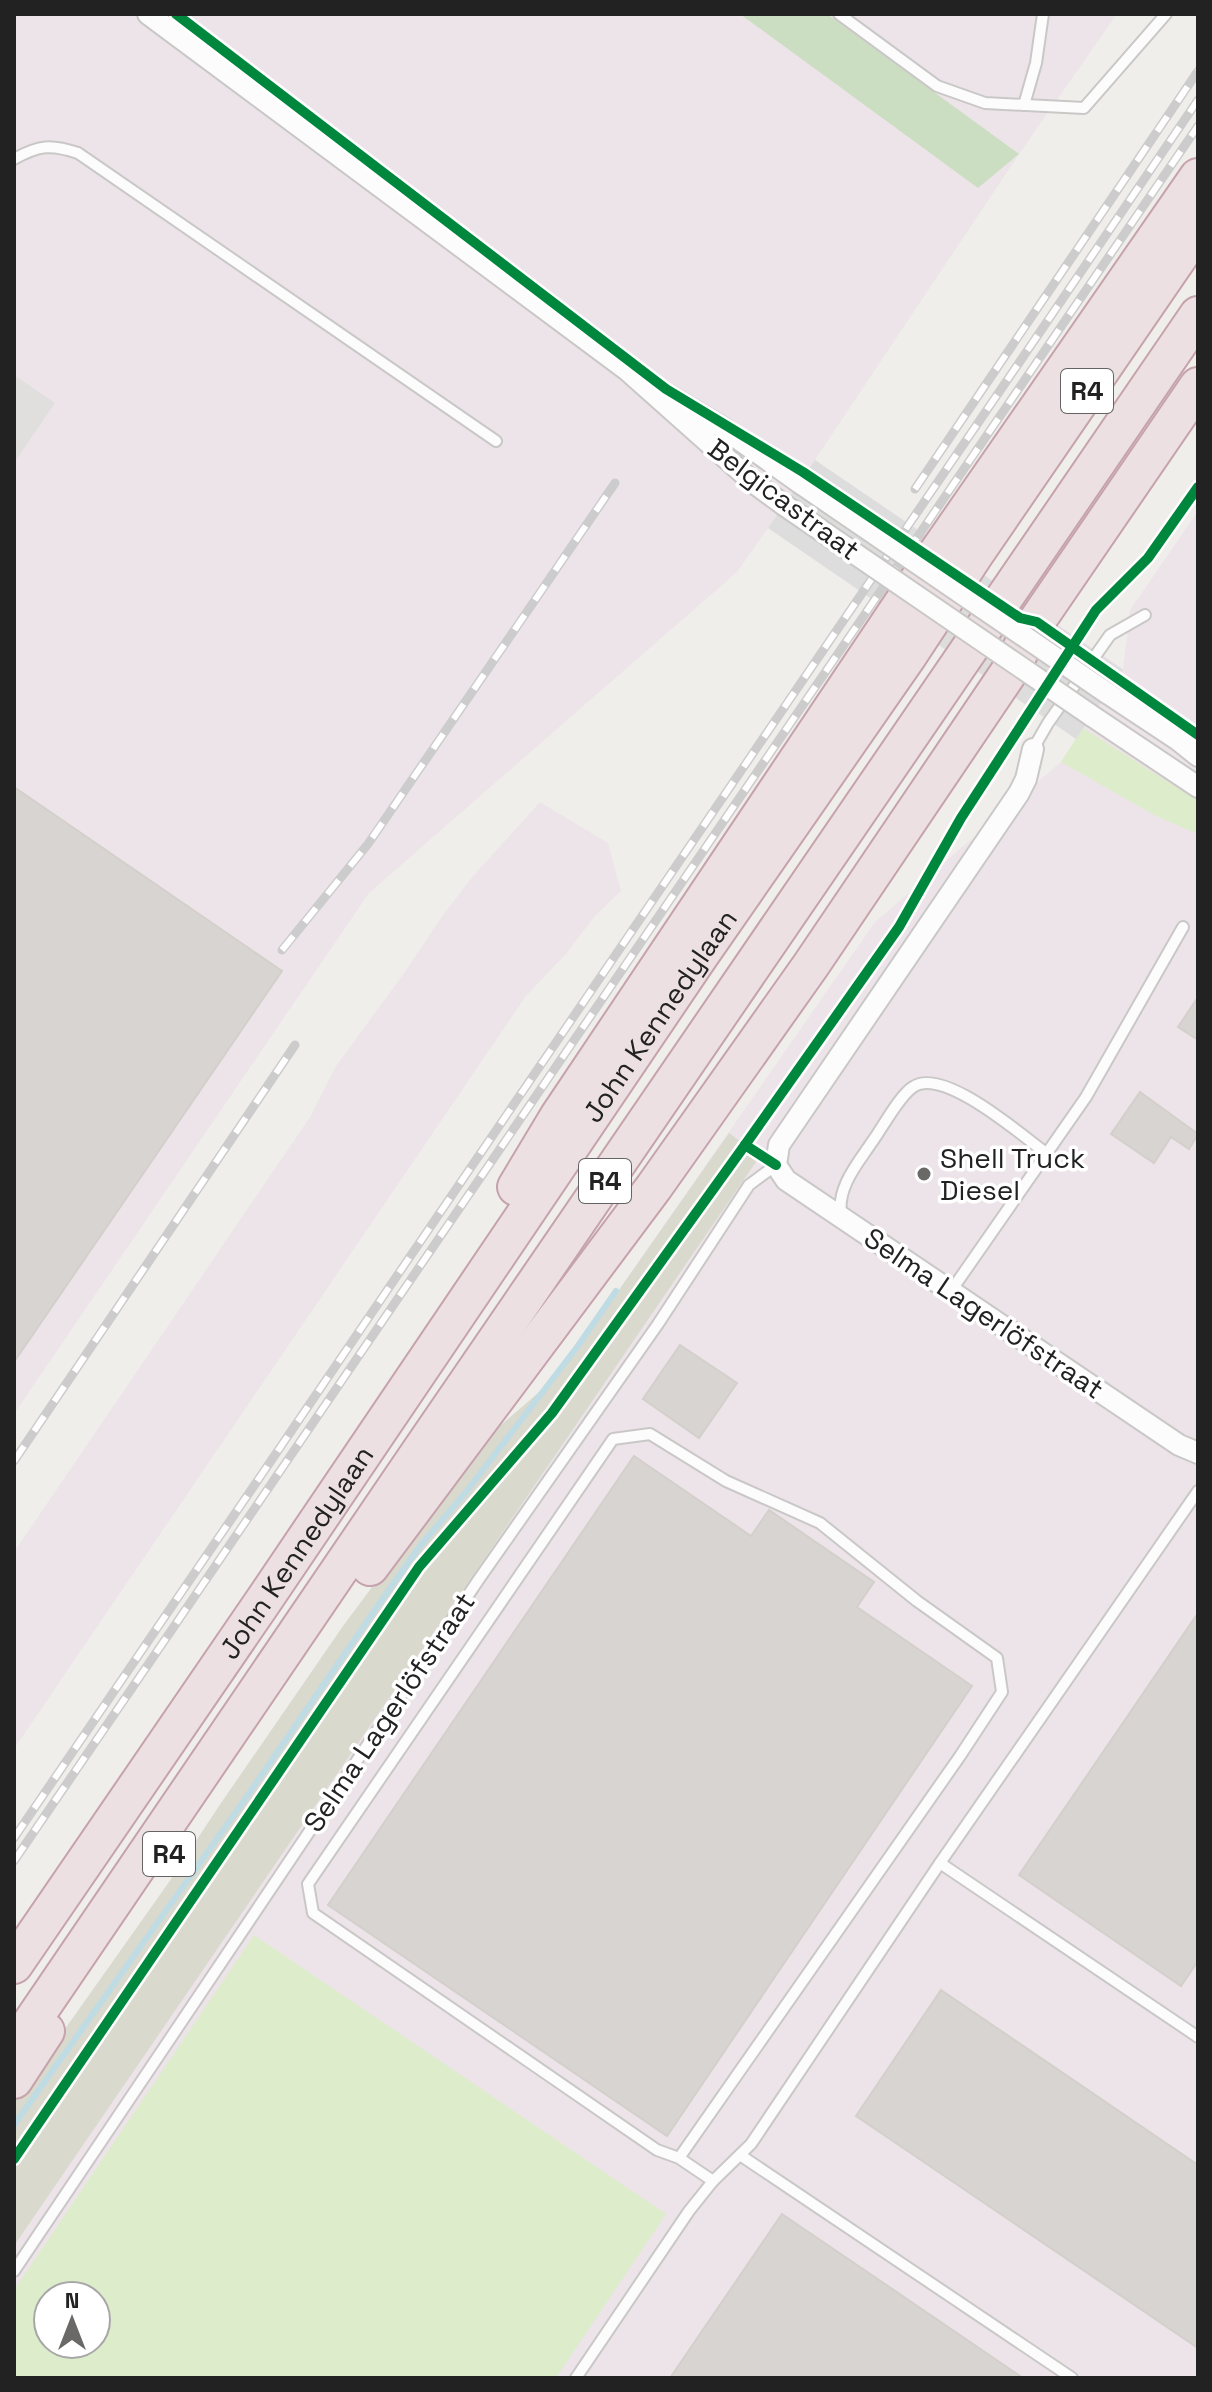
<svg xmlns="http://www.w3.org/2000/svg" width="1212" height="2392" font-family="'Space Grotesk',sans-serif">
  <rect width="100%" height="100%" fill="#f0eeeb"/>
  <!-- industrial -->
  <g fill="#ede4e9" fill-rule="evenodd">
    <path d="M14,14H1117L1019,154L815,460L1123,669L1130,610L1198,511V2378H14V2159L875,922L1061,762L1076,739L768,528L737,572L369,893L14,1414ZM48,2296H96V2344H48Z"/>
    <path d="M540,802L608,843L621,891L595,916L565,955L526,996L14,1749V1552L310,1117L336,1066L402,976L443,915L473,876Z"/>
  </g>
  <!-- construction -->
  <path fill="#d9d9cd" d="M729,1133L760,1156L14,2246V2101L169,1882L219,1806L343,1626L478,1445L560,1374Z"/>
  <!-- grass -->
  <g fill="#ddeccb" fill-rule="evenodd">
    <path d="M1083,728L1198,801V834L1156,816L1061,762Z"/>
    <path d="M254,1935L666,2214L556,2378H14V2290ZM48,2296H96V2344H48Z"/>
  </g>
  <!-- forest -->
  <path fill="#cbdec1" d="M740,14H827L1019,154L978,188Z"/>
  <!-- parking -->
  <path fill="#e0dfde" d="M14,375L55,403L14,463Z"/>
  <!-- pier -->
  <path fill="#dedddd" d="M815,460L1123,670L1076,739L768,528Z"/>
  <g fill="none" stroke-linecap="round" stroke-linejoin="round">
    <!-- stream -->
    <path stroke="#bfdbe3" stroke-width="6" d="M14,2125L243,1802L381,1601L420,1546L466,1492L577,1347L616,1291"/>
  </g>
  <!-- building -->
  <g fill="#d7d4d2" stroke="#d3d0cc" stroke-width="2">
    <path d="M14,787L282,971L14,1362Z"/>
    <path d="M1198,997V1040L1178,1027Z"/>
    <path d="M1140,1092L1198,1134L1189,1149L1171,1137L1154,1163L1111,1134Z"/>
    <path d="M680,1345L737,1383L699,1438L643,1399Z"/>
    <path d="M634,1456L751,1536L769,1510L874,1582L857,1607L972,1686L667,2136L328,1905Z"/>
    <path d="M1198,1613V1961L1181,1986L1019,1875Z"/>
    <path d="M941,1990L1198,2165V2348L856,2116Z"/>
    <path d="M782,2214L1023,2378H670Z"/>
  </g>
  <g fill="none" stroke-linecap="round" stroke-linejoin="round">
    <!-- lane casing -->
    <g stroke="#c9c8c7" stroke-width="14">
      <g id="lane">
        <path d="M839,14L937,86L985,103L1084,108L1166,14"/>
        <path d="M1024,105L1036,63L1043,14"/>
        <path d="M14,159C39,145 51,144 78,153L496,441"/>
        <path d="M1033,749L1048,723L1110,635L1145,615"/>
        <path d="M841,1214C837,1187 858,1163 872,1142C883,1127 899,1096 913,1087C943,1066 1021,1135 1046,1153"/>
        <path d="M951,1291L1086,1097L1183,927"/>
        <path d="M940,1863L1198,2037"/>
        <path d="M740,2155L1072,2378"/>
        <path d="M679,2158L960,1756L1002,1692L997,1658L917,1601L820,1523L726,1481L650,1434L613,1439L308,1884L313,1913L657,2150L679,2158L713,2181"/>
        <path d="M14,2271L479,1579L658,1324L749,1185L776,1165"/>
        <path d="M576,2378L689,2211L713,2181L751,2144L940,1863L1198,1491"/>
      </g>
    </g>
    <!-- street casing -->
    <g stroke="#c9c8c7" stroke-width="24">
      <g id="street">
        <path d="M148,14L627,370L754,483L784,505"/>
        <path d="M668,395L723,428L800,483"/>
        <path d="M1107,693L1178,740L1198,756"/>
        <path d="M1092,716L1198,787"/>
        <path d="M1033,749L1026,779L1019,793L779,1145L776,1165L786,1180L1179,1445L1198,1453"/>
      </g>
    </g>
    <!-- highway casing -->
    <g stroke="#c5a2ac" stroke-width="40">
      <g id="highway">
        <path d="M516,1187L558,1117L910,592L1198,177"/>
        <path d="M370,1567L654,1187L811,965L1015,663L1026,637L1198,386"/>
        <path id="s1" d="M14,1965L262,1603L699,957L908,656L975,554L1198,229"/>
        <path d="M14,2048L419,1453L1198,315"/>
        <path d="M14,2080L46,2031"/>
      </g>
    </g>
    <!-- lane -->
    <use href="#lane" stroke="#fdfcfc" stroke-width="10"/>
    <!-- street -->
    <use href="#street" stroke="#fdfcfc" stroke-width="20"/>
    <!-- highway -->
    <use href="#highway" stroke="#ece0e2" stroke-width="36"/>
    <!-- rail casing -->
    <g stroke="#ccc" stroke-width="9">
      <g id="rail">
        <path d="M915,489L1198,71"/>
        <path d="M282,950L368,844L615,483"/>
        <path d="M14,1461L295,1045"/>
        <path d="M14,1838L1198,100"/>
        <path d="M14,1861L1198,126"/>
      </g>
    </g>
    <!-- rail -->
    <use href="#rail" stroke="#fff" stroke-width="6" stroke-dasharray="18" stroke-linecap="butt"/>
    <!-- street-bridge casing -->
    <g stroke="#c9c8c7" stroke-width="24" stroke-linecap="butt">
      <g id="street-bridge">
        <path d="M800,483L1107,693"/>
        <path d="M784,505L1092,716"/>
      </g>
    </g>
    <!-- street-bridge -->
    <use href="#street-bridge" stroke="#fdfcfc" stroke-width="20"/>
    <!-- cycleway casing -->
    <g stroke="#fff" stroke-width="15">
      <g id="cycleway">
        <path d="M176,14L666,389L803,472L1020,618L1037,622L1198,735"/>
        <path d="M745,1145L899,927L961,818L1096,610L1148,558L1198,487"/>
        <path d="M14,2159L419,1567L552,1413L745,1145L776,1165"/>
      </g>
    </g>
    <!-- cycleway -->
    <use href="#cycleway" stroke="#00873e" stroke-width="10"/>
  </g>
  <!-- markers -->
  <circle fill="#6a6968" stroke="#fff" stroke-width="3" cx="924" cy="1174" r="8"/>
  <g text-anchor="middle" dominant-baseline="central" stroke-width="7" stroke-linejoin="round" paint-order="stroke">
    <!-- shield labels -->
    <g fill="#fff" stroke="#646464" stroke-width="2">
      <rect x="1061" y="369" width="52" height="44" rx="6"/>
      <rect x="579" y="1159" width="52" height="44" rx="6"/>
      <rect x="143" y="1832" width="52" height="44" rx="6"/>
    </g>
    <g font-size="26" font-weight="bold" fill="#222">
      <text x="1087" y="391">R4</text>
      <text x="605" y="1181">R4</text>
      <text x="169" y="1854">R4</text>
    </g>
    <!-- street labels -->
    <g font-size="28" fill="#222" stroke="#fff">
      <text transform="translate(784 499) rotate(37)">Belgicastraat</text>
      <text stroke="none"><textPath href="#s1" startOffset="1148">John Kennedylaan</textPath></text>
      <text transform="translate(984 1313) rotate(34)">Selma Lagerlöfstraat</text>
      <text stroke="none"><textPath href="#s1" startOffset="500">John Kennedylaan</textPath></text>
      <text transform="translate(389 1712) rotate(-56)">Selma Lagerlöfstraat</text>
    </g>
    <!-- poi labels -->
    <g font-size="28" fill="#222" stroke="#fff" text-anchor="start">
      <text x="940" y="1158">Shell Truck<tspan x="940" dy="32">Diesel</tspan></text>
    </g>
  </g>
  <!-- border -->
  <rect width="1212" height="2392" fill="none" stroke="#222222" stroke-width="32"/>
  <!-- north arrow -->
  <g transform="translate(72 2320)"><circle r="38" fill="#ffffff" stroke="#a7a7a7" stroke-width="2"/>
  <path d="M0-6L14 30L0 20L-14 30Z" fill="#6a6968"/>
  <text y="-12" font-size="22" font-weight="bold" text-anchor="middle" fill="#222222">N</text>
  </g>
</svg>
